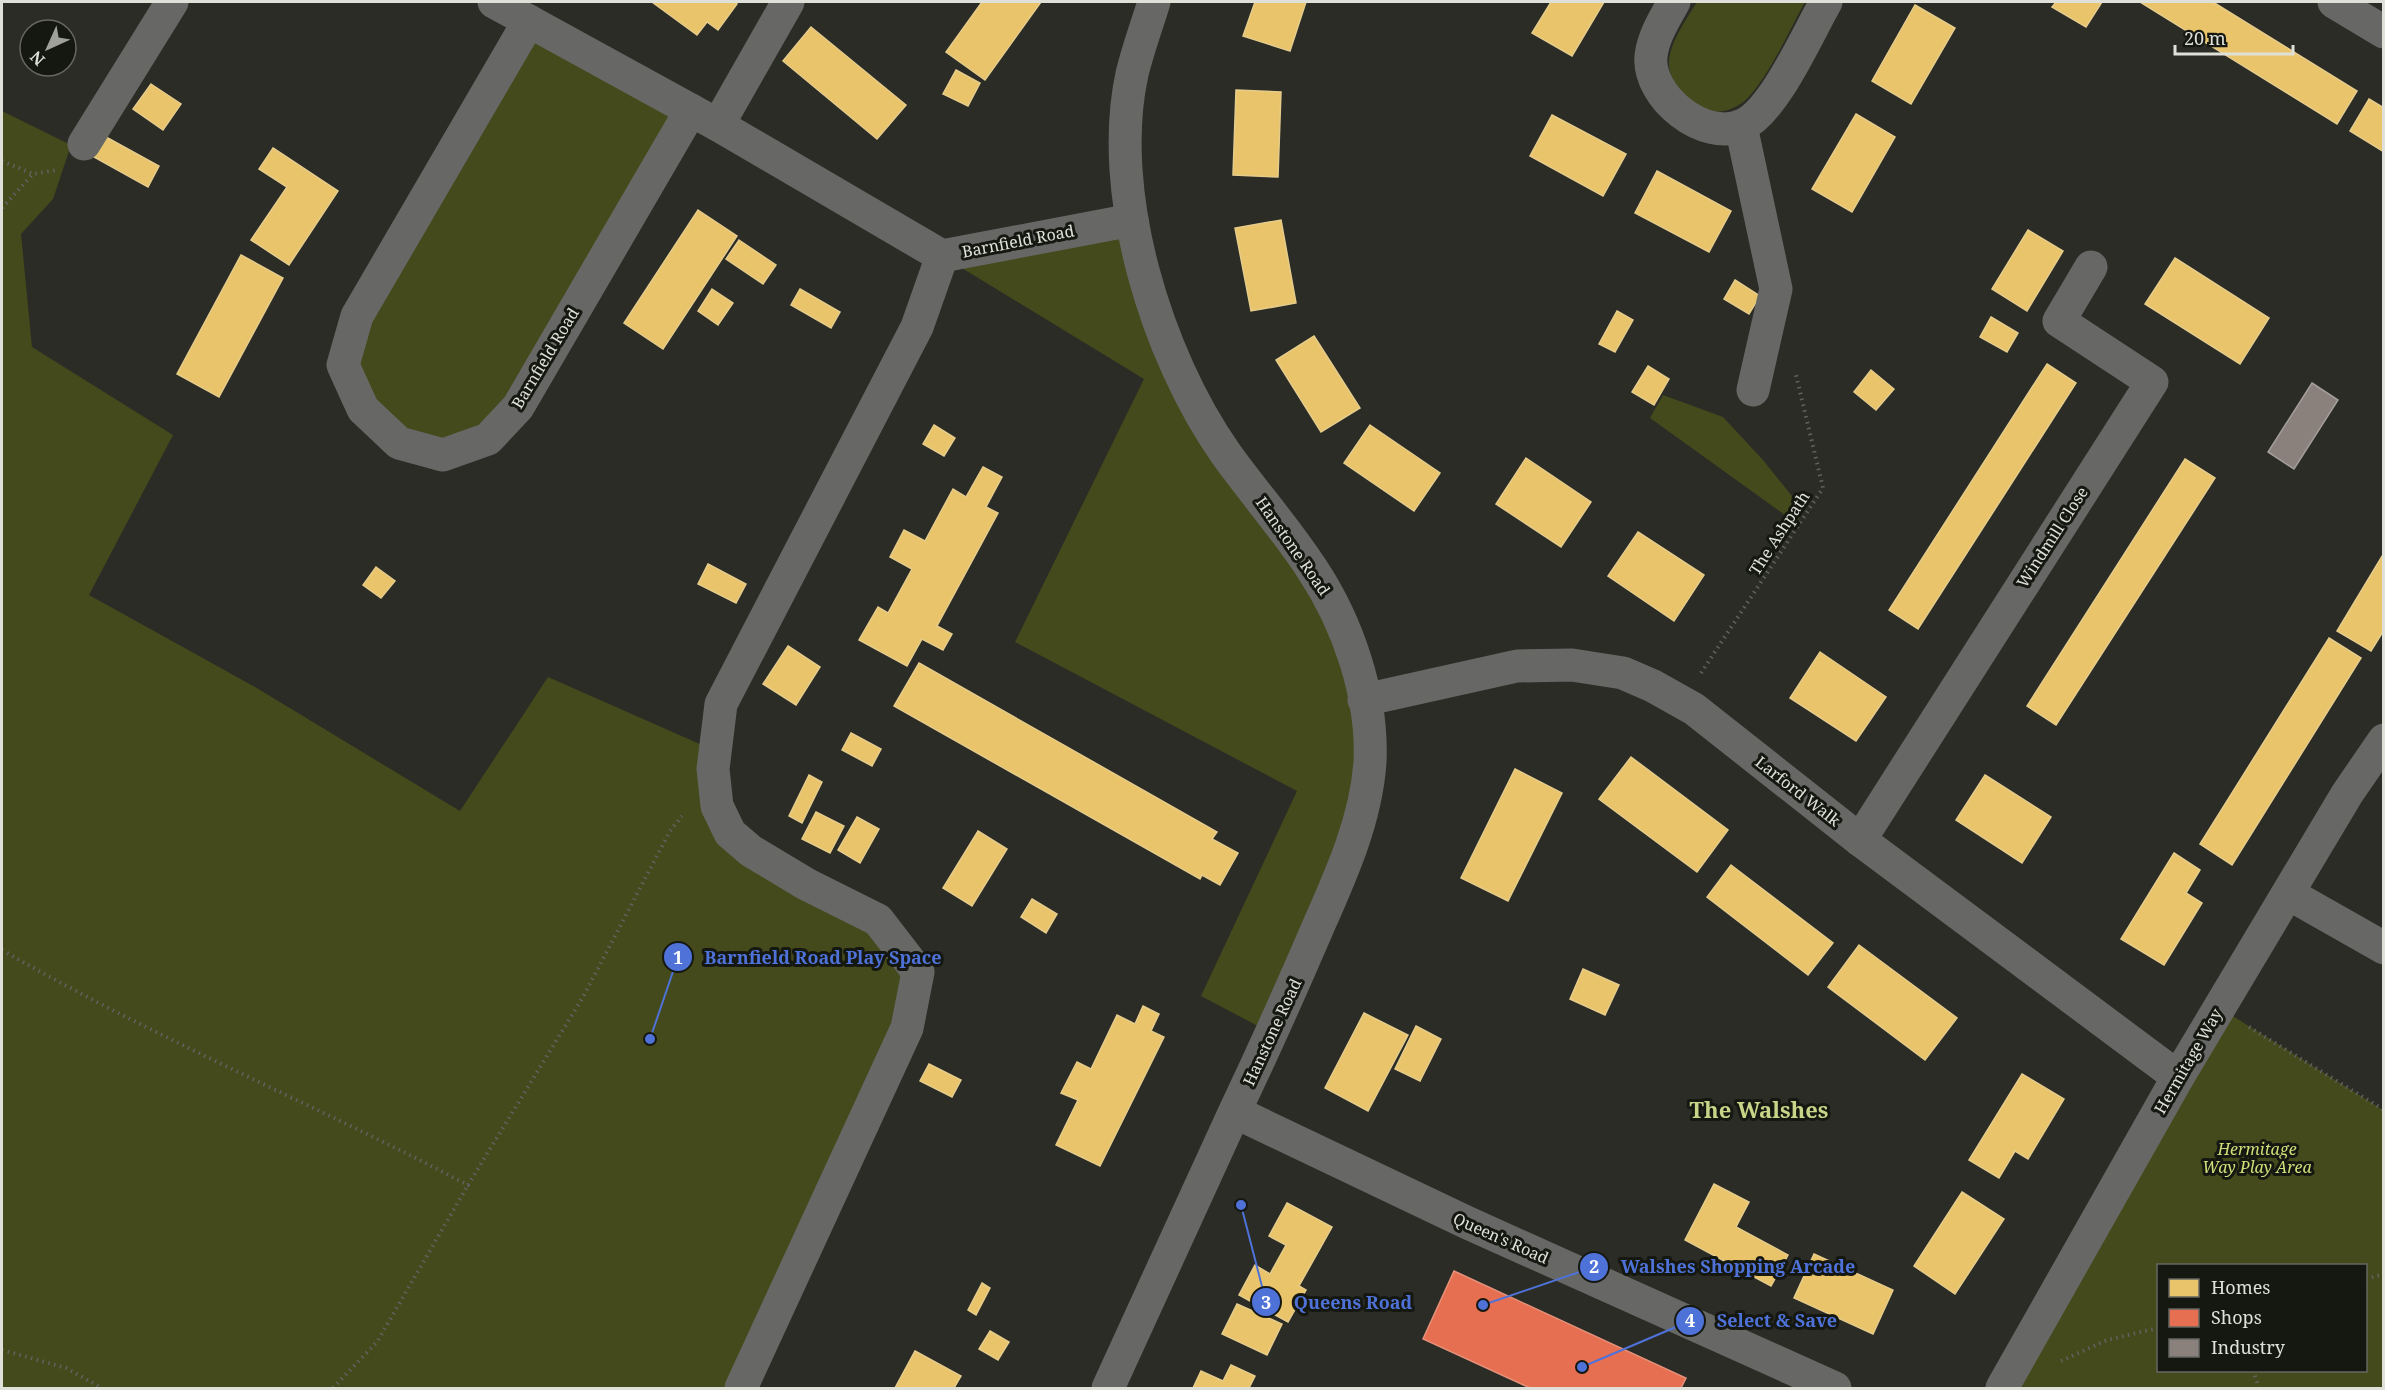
<svg xmlns="http://www.w3.org/2000/svg" width="2385" height="1390" font-family="'Noto Serif',serif">
  <rect width="100%" height="100%" fill="#2b2c26"/>
  <!-- green -->
  <g fill="#444a1b" fill-rule="evenodd">
    <path d="M1697,2H1805C1791,27 1764,87 1742,103C1717,120 1697,110 1680,89C1674,81 1669,75 1669,64C1669,43 1686,20 1697,2Z"/>
    <path d="M529,21L691,110L518,407L443,455L363,409L357,316Z"/>
    <path d="M2,111L71,145L53,199L21,234L32,347L173,435L89,595L255,687L460,811L548,677L711,749L715,807L878,920L914,972L741,1388H2Z"/>
    <path d="M1132,220L1171,357L1314,572L1370,763L1273,1034L1201,996L1297,791L1015,642L1144,379L942,256Z"/>
    <path d="M1663,395L1723,417L1763,460L1804,511L1796,523L1650,418Z"/>
    <path d="M2220,1008L2383,1110V1388H2002ZM2158,1266H2366V1370H2158Z"/>
  </g>
  <!-- homes -->
  <g fill="#e9c46a" stroke="#e6cc8b" stroke-width="1.5">
    <path d="M652,2H734L737,4L718,30L707,22L697,35Z"/>
    <path d="M982,2H1041L985,80L946,52Z"/>
    <path d="M1255,2H1306L1290,51L1243,36Z"/>
    <path d="M1551,2H1604L1572,56L1532,33Z"/>
    <path d="M2056,2H2102L2086,27L2052,7Z"/>
    <path d="M2140,2H2213L2357,91L2337,124Z"/>
    <path d="M1915,5L1955,28L1911,104L1872,81Z"/>
    <path d="M811,27L906,105L877,139L783,61Z"/>
    <path d="M956,70L980,83L968,106L943,94Z"/>
    <path d="M151,84L181,104L163,130L133,109Z"/>
    <path d="M1236,90L1281,92L1278,177L1233,175Z"/>
    <path d="M2369,99L2384,108V152L2350,131Z"/>
    <path d="M1856,114L1895,137L1852,212L1812,189Z"/>
    <path d="M1552,115L1626,154L1603,196L1530,156Z"/>
    <path d="M106,137L159,166L148,187L94,157Z"/>
    <path d="M273,148L338,191L289,265L251,240L287,187L259,169Z"/>
    <path d="M1657,171L1731,211L1709,252L1635,213Z"/>
    <path d="M698,210L737,236L663,349L624,323Z"/>
    <path d="M1281,220L1296,303L1251,311L1235,228Z"/>
    <path d="M2028,230L2063,251L2027,311L1992,289Z"/>
    <path d="M739,240L776,265L763,284L726,259Z"/>
    <path d="M241,255L283,278L219,397L177,374Z"/>
    <path d="M2175,258L2269,318L2240,364L2145,304Z"/>
    <path d="M1735,280L1760,296L1749,314L1724,299Z"/>
    <path d="M712,289L733,303L718,325L698,311Z"/>
    <path d="M800,289L840,312L831,328L791,305Z"/>
    <path d="M1617,311L1633,320L1615,352L1599,344Z"/>
    <path d="M1991,317L2018,333L2007,352L1980,337Z"/>
    <path d="M1314,336L1360,408L1321,432L1276,360Z"/>
    <path d="M2047,364L2076,383L1918,629L1889,610Z"/>
    <path d="M1648,366L1669,379L1654,405L1632,392Z"/>
    <path d="M1871,370L1894,389L1876,410L1854,392Z"/>
    <path d="M934,425L955,438L944,456L923,444Z"/>
    <path d="M1370,425L1440,473L1414,511L1344,463Z"/>
    <path d="M1526,458L1591,502L1561,547L1496,504Z"/>
    <path d="M2185,459L2215,478L2056,725L2027,706Z"/>
    <path d="M983,467L1002,477L986,507L998,513L937,626L952,634L943,650L922,639L907,666L859,640L878,607L888,613L912,569L890,557L904,530L925,541L953,489L966,497Z"/>
    <path d="M1638,532L1704,575L1674,621L1608,576Z"/>
    <path d="M2384,553V630L2371,651L2337,631Z"/>
    <path d="M708,564L746,584L736,603L698,584Z"/>
    <path d="M376,567L395,581L381,598L363,585Z"/>
    <path d="M2329,638L2361,658L2232,865L2200,844Z"/>
    <path d="M788,646L820,667L796,705L763,684Z"/>
    <path d="M1820,652L1886,697L1856,741L1790,698Z"/>
    <path d="M919,663L1217,832L1212,839L1238,853L1220,885L1202,875L1200,879L894,706Z"/>
    <path d="M851,733L881,749L872,766L842,750Z"/>
    <path d="M1631,757L1728,830L1697,872L1599,799Z"/>
    <path d="M1515,769L1562,793L1508,901L1461,878Z"/>
    <path d="M809,775L822,782L802,823L789,816Z"/>
    <path d="M1985,775L2051,817L2022,863L1956,820Z"/>
    <path d="M816,812L844,826L830,853L802,839Z"/>
    <path d="M857,817L879,829L860,863L838,850Z"/>
    <path d="M978,831L1007,849L972,906L943,888Z"/>
    <path d="M2174,853L2200,870L2186,893L2202,903L2164,965L2121,939Z"/>
    <path d="M1731,865L1833,943L1808,975L1707,897Z"/>
    <path d="M1032,899L1057,914L1046,933L1021,917Z"/>
    <path d="M1859,945L1957,1018L1925,1060L1828,987Z"/>
    <path d="M1583,969L1619,985L1605,1015L1570,999Z"/>
    <path d="M1143,1006L1159,1014L1151,1031L1164,1037L1100,1166L1056,1145L1078,1100L1061,1093L1077,1062L1091,1069L1117,1015L1135,1024Z"/>
    <path d="M1364,1013L1408,1035L1368,1111L1325,1088Z"/>
    <path d="M1416,1026L1441,1039L1420,1081L1395,1069Z"/>
    <path d="M929,1064L961,1080L952,1097L920,1081Z"/>
    <path d="M2022,1074L2064,1099L2028,1159L2015,1151L1999,1178L1969,1160Z"/>
    <path d="M1714,1184L1749,1202L1736,1227L1788,1255L1771,1286L1685,1240Z"/>
    <path d="M1962,1192L2004,1219L1955,1294L1914,1266Z"/>
    <path d="M1287,1203L1332,1227L1299,1286L1306,1290L1288,1322L1239,1295L1255,1265L1270,1274L1286,1245L1269,1236Z"/>
    <path d="M1814,1254L1893,1290L1873,1334L1794,1298Z"/>
    <path d="M982,1283L990,1288L976,1315L968,1310Z"/>
    <path d="M1237,1304L1282,1324L1267,1355L1222,1334Z"/>
    <path d="M990,1331L1009,1342L998,1360L979,1349Z"/>
    <path d="M915,1351L961,1376L954,1388H895Z"/>
    <path d="M1231,1365L1255,1376L1249,1388H1193L1201,1371L1223,1381Z"/>
  </g>
  <!-- shops -->
  <path fill="#e76f51" stroke="#e5917a" stroke-width="1.5" d="M1454,1271L1686,1378L1681,1388H1530L1423,1339Z"/>
  <!-- industry -->
  <path fill="#8a817c" stroke="#a49e98" stroke-width="1.5" d="M2312,383L2338,400L2294,469L2268,452Z"/>
  <g fill="none" stroke-linecap="round" stroke-linejoin="round">
    <!-- path -->
    <g stroke="#61625e" stroke-width="4" stroke-dasharray="1.5 4.5" stroke-linecap="butt">
      <path d="M2,161L33,174L57,170"/>
      <path d="M2,208L33,174"/>
      <path d="M1701,673L1823,488L1796,375"/>
      <path d="M2,950C152,1037 314,1104 468,1185L583,997L670,831L682,816"/>
      <path d="M2249,1027L2384,1110"/>
      <path d="M2366,1279L2384,1274"/>
      <path d="M2,1350L66,1368L102,1388"/>
      <path d="M2061,1361L2107,1340L2158,1328"/>
      <path d="M2253,1370L2259,1388"/>
      <path d="M333,1388L377,1342L468,1185"/>
    </g>
    <!-- minor -->
    <g stroke="#676865" stroke-width="33">
      <path d="M494,2L718,125L942,256L1132,220"/>
      <path d="M1674,2C1665,18 1653,37 1651,56C1647,96 1704,143 1743,125C1775,110 1808,33 1826,2"/>
      <path d="M2334,2L2384,32"/>
      <path d="M529,21L357,316L343,365L363,409L399,443L443,455L488,439L518,407L691,110"/>
      <path d="M718,125L788,2"/>
      <path d="M1741,126L1776,289L1753,390"/>
      <path d="M84,144L172,2"/>
      <path d="M1364,700L1517,666L1572,665L1623,673L1653,686L1694,709L1860,840L2178,1077"/>
      <path d="M1860,840L2152,382L2059,321L2091,267"/>
      <path d="M2289,894L2384,948"/>
      <path d="M1235,1112L1468,1223L1835,1388"/>
      <path d="M741,1388L907,1028L918,972L878,920L806,884L751,851L730,833L717,806L713,769L721,704L917,327L942,256"/>
      <path d="M1108,1388C1150,1297 1191,1205 1234,1113C1263,1052 1291,990 1318,927C1341,875 1366,820 1370,762C1373,696 1348,623 1312,569C1286,529 1254,493 1226,454C1157,356 1106,193 1132,74C1138,49 1147,25 1154,2"/>
      <path d="M2002,1388L2178,1077L2347,794L2384,740"/>
    </g>
  </g>
  <g text-anchor="middle" dominant-baseline="central" stroke-width="6" stroke-linejoin="round" paint-order="stroke">
    <!-- street labels -->
    <g font-size="16" fill="#dfe0d8" stroke="#151711">
      <text transform="translate(1018 241) rotate(-11)">Barnfield Road</text>
      <text transform="translate(545 358) rotate(-59)">Barnfield Road</text>
      <text transform="translate(1779 533) rotate(-57)">The Ashpath</text>
      <text transform="translate(2052 537) rotate(-57)">Windmill Close</text>
      <text transform="translate(1293 546) rotate(55)">Hanstone Road</text>
      <text transform="translate(1798 791) rotate(38)">Larford Walk</text>
      <text transform="translate(1272 1032) rotate(-65)">Hanstone Road</text>
      <text transform="translate(2188 1061) rotate(-60)">Hermitage Way</text>
      <text transform="translate(1501 1238) rotate(24)">Queen's Road</text>
    </g>
    <!-- park labels -->
    <g font-size="16" font-style="italic" fill="#d0df79" stroke="#151711">
      <text x="2257" y="1149">Hermitage<tspan x="2257" dy="18">Way Play Area</tspan></text>
    </g>
    <!-- district labels -->
    <g font-size="22" font-weight="bold" fill="#c8d488" stroke="#151711">
      <text x="1759" y="1109">The Walshes</text>
    </g>
  </g>
  <!-- callouts -->
  <path fill="none" stroke="#4e72d8" stroke-width="2" d="M650 1039L678 957M1483 1305L1594 1267M1241 1205L1266 1302M1582 1367L1690 1321"/>
  <g fill="#4e72d8" stroke="#151711" stroke-width="2">
    <circle cx="650" cy="1039" r="6"/>
    <circle cx="1483" cy="1305" r="6"/>
    <circle cx="1241" cy="1205" r="6"/>
    <circle cx="1582" cy="1367" r="6"/>
    <circle cx="678" cy="957" r="15"/>
    <circle cx="1594" cy="1267" r="15"/>
    <circle cx="1266" cy="1302" r="15"/>
    <circle cx="1690" cy="1321" r="15"/>
  </g>
  <g font-size="18" text-anchor="middle" font-weight="bold" fill="#fff">
    <text x="678" y="964">1</text>
    <text x="1594" y="1273">2</text>
    <text x="1266" y="1309">3</text>
    <text x="1690" y="1327">4</text>
  </g>
  <g font-size="18" text-anchor="middle" font-weight="bold" fill="#4e72d8" stroke="#151711" stroke-width="6" stroke-linejoin="round" paint-order="stroke">
    <text x="823" y="964">Barnfield Road Play Space</text>
    <text x="1738" y="1273">Walshes Shopping Arcade</text>
    <text x="1353" y="1309">Queens Road</text>
    <text x="1777" y="1327">Select &amp; Save</text>
  </g>
  <!-- border -->
  <rect width="2385" height="1390" fill="none" stroke="#dfe0d8" stroke-width="6"/>
  <!-- legend -->
  <rect x="2157" y="1264" width="210" height="108" fill="#151711" stroke="#666761" stroke-width="1.5"/>
  <rect x="2169" y="1279" width="30" height="18" fill="#e9c46a" stroke="#666761" stroke-width="1.5"/>
  <text x="2211" y="1294" font-size="18" fill="#dfe0d8">Homes</text>
  <rect x="2169" y="1309" width="30" height="18" fill="#e76f51" stroke="#666761" stroke-width="1.5"/>
  <text x="2211" y="1324" font-size="18" fill="#dfe0d8">Shops</text>
  <rect x="2169" y="1339" width="30" height="18" fill="#8a817c" stroke="#666761" stroke-width="1.5"/>
  <text x="2211" y="1354" font-size="18" fill="#dfe0d8">Industry</text>
  <!-- north arrow -->
  <g transform="translate(48 48) rotate(225)"><circle r="28" fill="#151711" stroke="#666761" stroke-width="1.5"/>
  <path d="M0-4.5L10 22L0 15L-10 22Z" fill="#a0a19a"/>
  <text y="-9" font-size="16" font-weight="bold" text-anchor="middle" fill="#dfe0d8">N</text>
  </g>
  <!-- scale -->
  <path d="M2175 45v9h118v-9" fill="none" stroke="#dfe0d8" stroke-width="3"/>
  <text x="2184" y="45" font-size="18" fill="#dfe0d8" stroke="#151711" stroke-width="4.5" paint-order="stroke">20 m</text>
</svg>
